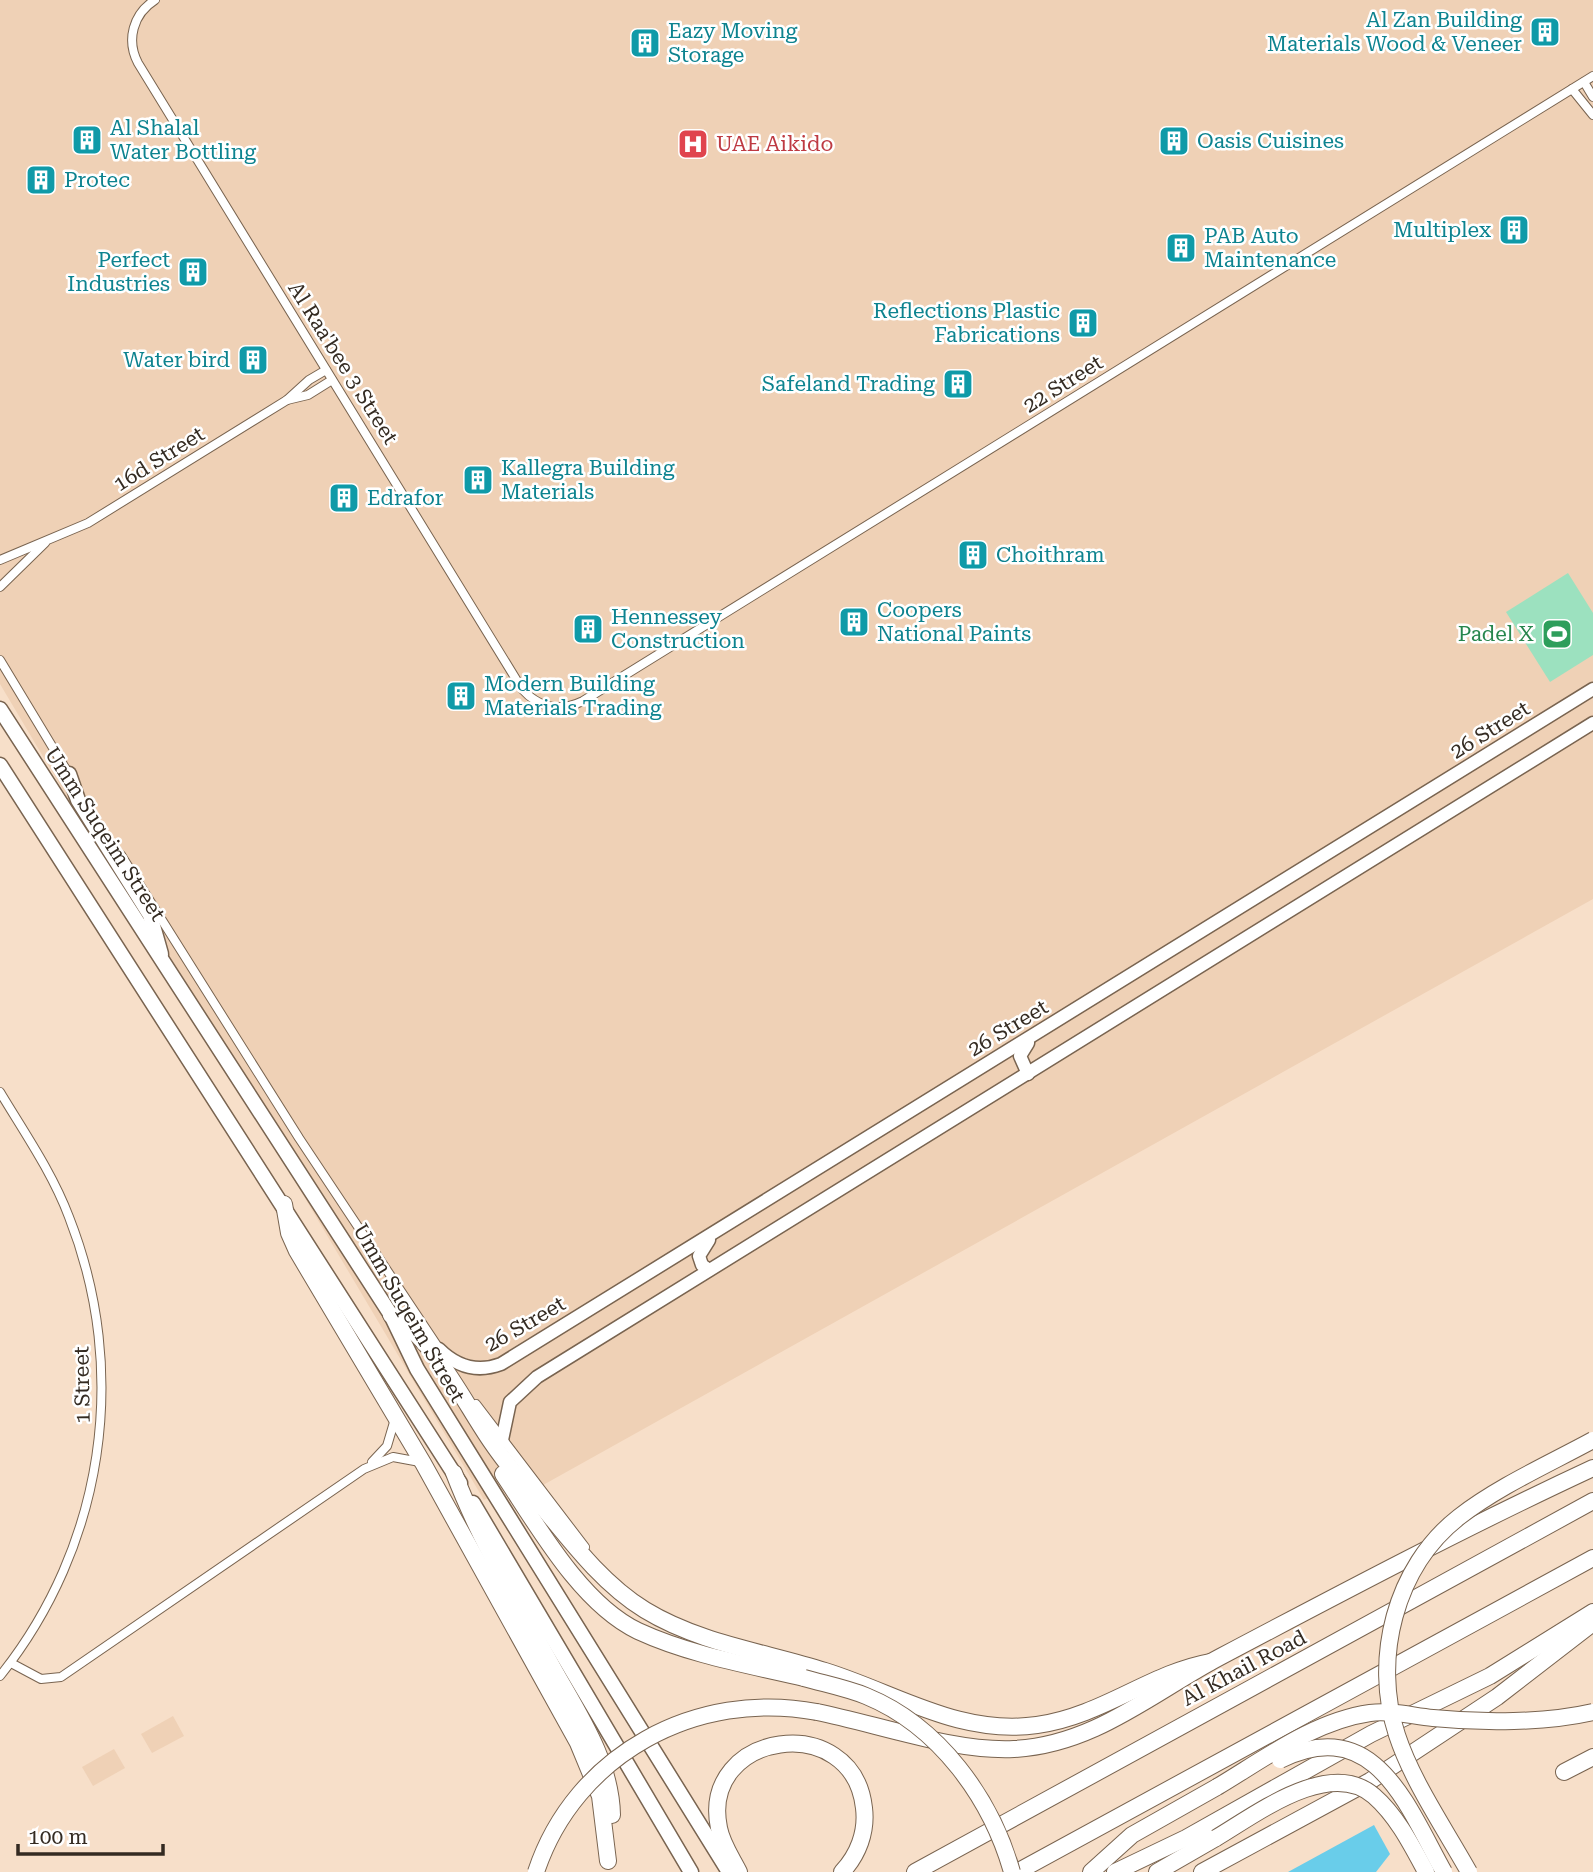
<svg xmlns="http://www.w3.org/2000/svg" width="1593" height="1872" font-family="'Roboto Serif',serif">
  <rect width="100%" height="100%" fill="#f7dfc9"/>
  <!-- built -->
  <g fill="#efd1b6">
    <path d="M0,0H1593V899L518,1499L509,1486L484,1500L0,684Z"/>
    <path d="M173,1716L184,1736L152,1753L141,1734Z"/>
    <path d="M114,1749L125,1768L93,1786L82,1767Z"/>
  </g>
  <!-- green -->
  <path fill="#9ce1bf" d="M1568,573L1593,613V655L1550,682L1506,612Z"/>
  <!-- water -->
  <path fill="#69cdea" d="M1374,1825L1390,1854L1376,1872H1288Z"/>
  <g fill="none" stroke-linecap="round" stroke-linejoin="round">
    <!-- street casing -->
    <g stroke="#796450" stroke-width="10">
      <g id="street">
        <path d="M155,0C133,14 126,40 138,63L522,689C539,708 560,712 583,701L1593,76"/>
        <path d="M1584,82L1593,97"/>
        <path d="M1572,89L1593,115"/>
        <path d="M287,400L308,395L332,380"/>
        <path d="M0,560L88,523L287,400L309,380L326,370"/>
        <path d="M0,587L45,543"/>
        <path d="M0,660L70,776"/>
        <path d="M121,855L299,1138L442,1353"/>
        <path d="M0,1092C24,1132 52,1172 69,1217C130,1372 104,1546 0,1676"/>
        <path d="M476,1404L585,1547"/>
        <path d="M372,1462L387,1446L395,1419"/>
        <path d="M11,1663L41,1679L61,1677L364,1469L393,1457L420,1462"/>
      </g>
    </g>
    <!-- secondary casing -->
    <g stroke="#796450" stroke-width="15">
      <g id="secondary">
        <path d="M1028,1043L1020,1056L1028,1074"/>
        <path d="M709,1240L699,1256L702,1265L709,1270"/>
        <path d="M439,1349C457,1367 477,1373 501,1364L1593,689"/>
        <path d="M502,1440L510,1402L537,1377L1593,723"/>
      </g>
    </g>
    <!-- primary casing -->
    <g stroke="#796450" stroke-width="17">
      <g id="primary">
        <path d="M0,709L391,1315L417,1369L729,1872"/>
        <path d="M0,765L460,1483"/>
        <path d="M69,774L78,800L150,915L161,954"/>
        <path d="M473,1503L691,1872"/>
      </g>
    </g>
    <!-- highway casing -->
    <g stroke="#796450" stroke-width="18">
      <g id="highway">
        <path d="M284,1204L289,1233L297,1251L423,1463L578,1743L600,1796L608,1861"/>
        <path d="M391,1315C435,1339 464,1403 492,1443C507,1465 524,1485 541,1505C572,1543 603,1584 645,1610C699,1643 765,1652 825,1671C896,1693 959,1736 1037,1725C1102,1716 1150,1673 1210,1662"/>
        <path d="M454,1473C480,1541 518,1604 553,1668C578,1713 611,1761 612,1815"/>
        <path d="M503,1474C537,1525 581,1604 638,1631C690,1655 749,1665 804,1678"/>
        <path d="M817,1712C877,1724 954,1752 1014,1749C1094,1745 1152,1693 1220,1657C1343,1592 1466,1527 1593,1468"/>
        <path d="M1564,1772L1593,1757"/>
        <path d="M739,1872C732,1858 722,1844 719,1828C699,1731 853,1709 864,1808C867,1832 858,1855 842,1872"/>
        <path d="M915,1872L1593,1501"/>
        <path d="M1017,1872L1593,1558"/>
        <path d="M1091,1872L1132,1835L1217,1787"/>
        <path d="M1115,1872L1186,1838L1371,1734L1490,1676L1593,1612"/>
        <path d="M1157,1872L1216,1838"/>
        <path d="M1202,1872L1370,1781L1497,1697L1593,1623"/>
      </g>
    </g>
    <!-- street -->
    <use href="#street" stroke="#fff" stroke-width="8"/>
    <!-- secondary -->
    <use href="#secondary" stroke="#fff" stroke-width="12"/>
    <!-- primary -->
    <use href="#primary" stroke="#fff" stroke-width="14"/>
    <!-- highway -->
    <use href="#highway" stroke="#fff" stroke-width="16"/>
    <!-- highway-bridge casing -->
    <g stroke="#796450" stroke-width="18" stroke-linecap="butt">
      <g id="highway-bridge">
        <path d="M804,1678C825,1684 846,1688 866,1696C939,1726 991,1798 1012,1872"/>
        <path d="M1280,1760C1375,1713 1407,1806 1444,1872"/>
        <path d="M1217,1787C1264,1759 1314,1721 1370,1713C1391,1710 1412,1716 1433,1718C1482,1723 1546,1723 1593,1712"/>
        <path d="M1216,1838C1255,1815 1330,1757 1374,1796C1397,1816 1412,1846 1426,1872"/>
        <path d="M536,1872C575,1754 697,1689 817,1712"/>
        <path d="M1469,1872C1445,1829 1412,1781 1397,1735C1372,1659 1395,1567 1459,1517C1499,1486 1549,1464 1593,1440"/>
      </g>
    </g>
    <!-- highway-bridge -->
    <use href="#highway-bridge" stroke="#fff" stroke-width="16"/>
  </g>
  <!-- icons -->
  <defs>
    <g id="building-square" transform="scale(1.575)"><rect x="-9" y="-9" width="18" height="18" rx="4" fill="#0f9aa8" stroke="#fff"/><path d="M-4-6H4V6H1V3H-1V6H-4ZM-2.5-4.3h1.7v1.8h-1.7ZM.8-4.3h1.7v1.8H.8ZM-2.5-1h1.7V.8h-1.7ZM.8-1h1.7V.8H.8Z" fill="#fff"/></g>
    <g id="hospital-square" transform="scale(1.575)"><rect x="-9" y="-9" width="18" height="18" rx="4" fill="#e0444e" stroke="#fff"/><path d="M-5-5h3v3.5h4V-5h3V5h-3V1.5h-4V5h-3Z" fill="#fff"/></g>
    <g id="stadium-square" transform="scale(1.575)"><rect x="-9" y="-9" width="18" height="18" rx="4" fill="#2e9e5b" stroke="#fff"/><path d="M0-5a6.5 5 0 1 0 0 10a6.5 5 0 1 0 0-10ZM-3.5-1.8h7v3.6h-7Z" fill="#fff"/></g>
  </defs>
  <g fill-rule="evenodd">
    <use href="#building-square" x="1545" y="32"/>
    <use href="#building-square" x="645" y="43"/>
    <use href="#building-square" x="87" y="140"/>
    <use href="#building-square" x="1174" y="141"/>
    <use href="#hospital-square" x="693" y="144"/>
    <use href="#building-square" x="41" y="180"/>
    <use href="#building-square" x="1514" y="230"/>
    <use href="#building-square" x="1181" y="248"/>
    <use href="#building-square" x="193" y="272"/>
    <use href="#building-square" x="1083" y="323"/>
    <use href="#building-square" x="253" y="360"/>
    <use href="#building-square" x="958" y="384"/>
    <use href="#building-square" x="478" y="480"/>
    <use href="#building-square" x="344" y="498"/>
    <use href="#building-square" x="973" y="555"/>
    <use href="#building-square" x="854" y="622"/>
    <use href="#building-square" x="588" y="629"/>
    <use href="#stadium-square" x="1557" y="634"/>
    <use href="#building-square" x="461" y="696"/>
  </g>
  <g text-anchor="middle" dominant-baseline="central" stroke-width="5" stroke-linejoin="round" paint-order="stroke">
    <!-- culture labels -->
    <g font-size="21" fill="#0d838f" stroke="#fff" text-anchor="start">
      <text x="1522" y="20" text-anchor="end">Al Zan Building<tspan x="1522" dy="24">Materials Wood &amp; Veneer</tspan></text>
      <text x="668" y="31">Eazy Moving<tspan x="668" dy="24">Storage</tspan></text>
      <text x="110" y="128">Al Shalal<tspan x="110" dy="24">Water Bottling</tspan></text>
      <text x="1197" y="141">Oasis Cuisines</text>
      <text x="64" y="180">Protec</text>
      <text x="1491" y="230" text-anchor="end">Multiplex</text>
      <text x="1204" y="236">PAB Auto<tspan x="1204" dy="24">Maintenance</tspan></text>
      <text x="170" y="260" text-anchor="end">Perfect<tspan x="170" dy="24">Industries</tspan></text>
      <text x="1060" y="311" text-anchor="end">Reflections Plastic<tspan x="1060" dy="24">Fabrications</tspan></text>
      <text x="230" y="360" text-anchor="end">Water bird</text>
      <text x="935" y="384" text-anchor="end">Safeland Trading</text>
      <text x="501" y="468">Kallegra Building<tspan x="501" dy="24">Materials</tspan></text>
      <text x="367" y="498">Edrafor</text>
      <text x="996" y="555">Choithram</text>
      <text x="877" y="610">Coopers<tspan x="877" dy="24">National Paints</tspan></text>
      <text x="611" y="617">Hennessey<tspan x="611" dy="24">Construction</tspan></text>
      <text x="484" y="684">Modern Building<tspan x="484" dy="24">Materials Trading</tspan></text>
    </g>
    <!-- health labels -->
    <g font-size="21" fill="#be3a42" stroke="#fff" text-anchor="start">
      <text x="716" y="144">UAE Aikido</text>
    </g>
    <!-- street labels -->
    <g font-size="21" fill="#342b22" stroke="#fff">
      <text transform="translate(343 363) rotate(58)">Al Raa'bee 3 Street</text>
      <text transform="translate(1063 384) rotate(-32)">22 Street</text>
      <text transform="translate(159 459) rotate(-32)">16d Street</text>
      <text transform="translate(1490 730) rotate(-32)">26 Street</text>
      <text transform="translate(105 834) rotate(57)">Umm Suqeim Street</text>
      <text transform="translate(1008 1028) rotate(-31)">26 Street</text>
      <text transform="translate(409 1313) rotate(60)">Umm Suqeim Street</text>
      <text transform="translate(525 1324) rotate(-30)">26 Street</text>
      <text transform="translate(82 1385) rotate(-91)">1 Street</text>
      <text transform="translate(1244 1668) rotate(-28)">Al Khail Road</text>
    </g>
    <!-- leisure labels -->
    <g font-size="21" fill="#27864d" stroke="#fff" text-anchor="end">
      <text x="1534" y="634">Padel X</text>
    </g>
  </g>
  <!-- scale -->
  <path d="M18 1844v10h145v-10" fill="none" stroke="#342b22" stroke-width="3.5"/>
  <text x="28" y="1844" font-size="21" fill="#342b22" stroke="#ffffff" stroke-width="5" paint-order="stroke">100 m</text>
</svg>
